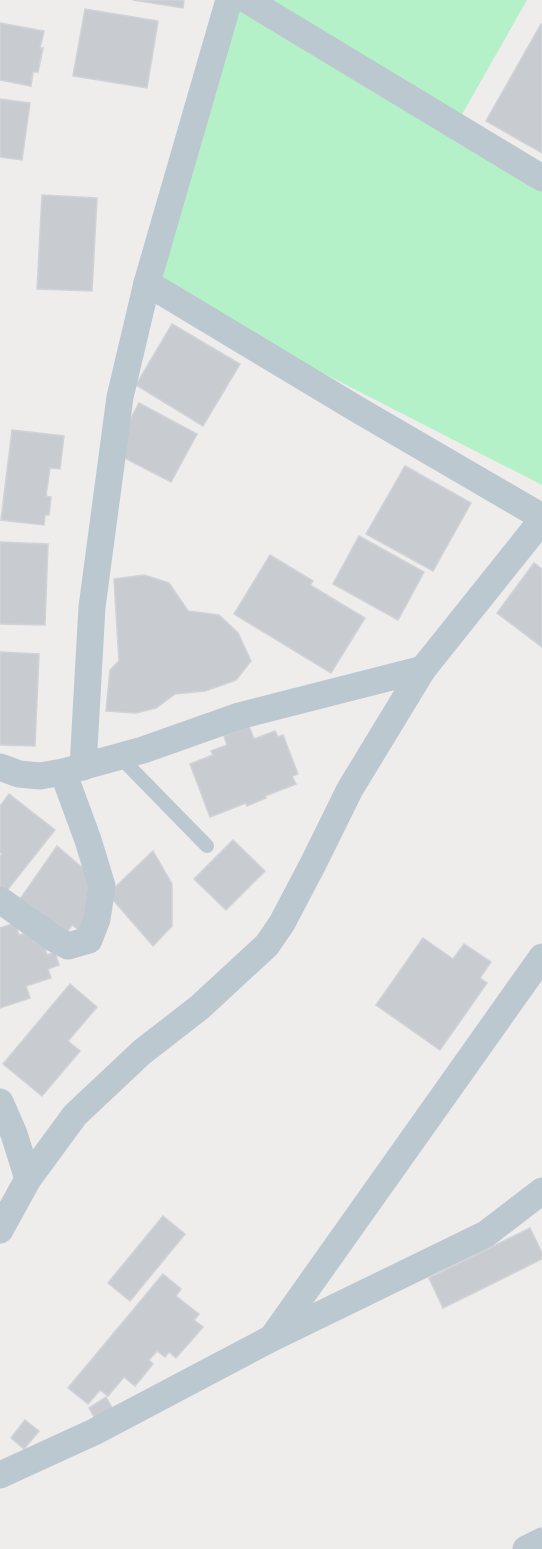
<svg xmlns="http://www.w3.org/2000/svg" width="542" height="1549" font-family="'Noto Sans',sans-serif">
  <rect width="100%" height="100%" fill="#efecec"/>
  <!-- green -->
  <path fill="#b5f1c8" d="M226,0H527L456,125L542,179V485L147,283Z"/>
  <!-- building -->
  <g fill="#c8ccd1" stroke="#cfd3d8" stroke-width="1.5">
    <path d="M133,0H184L183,8Z"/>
    <path d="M85,9L158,21L147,88L73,76Z"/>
    <path d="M0,23L44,31L40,48H43L38,72H33L31,86L0,80Z"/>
    <path d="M541,24L542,25V153L486,121Z"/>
    <path d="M0,99L30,103L22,160L0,157Z"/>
    <path d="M42,195L97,198L92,291L37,289Z"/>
    <path d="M172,324L240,364L203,426L136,385Z"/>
    <path d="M139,403L197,434L171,482L113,452Z"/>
    <path d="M12,430L64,436L60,469L50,468L46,496L51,497L49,515H45L44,525L1,520Z"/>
    <path d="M405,466L471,503L433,571L366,534Z"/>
    <path d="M359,536L424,572L398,620L333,584Z"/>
    <path d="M0,542L48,544L45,625L0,624Z"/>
    <path d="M270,555L313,581L310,585L365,618L331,673L234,614Z"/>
    <path d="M534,563L542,569V647L497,613Z"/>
    <path d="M144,575L169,583L188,611L219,615L238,633L251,661L236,680L205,691L175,694L156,708L136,713L106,711L110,670L119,661L114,579Z"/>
    <path d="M0,652L39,654L35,746L0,745Z"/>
    <path d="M249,726L254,739L275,731L278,737L283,735L298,774L292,776L296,784L265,796L266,798L247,806L246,803L210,817L190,764L213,755L211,751L227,745L224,736Z"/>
    <path d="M9,794L55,830L5,893L0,889V857L2,854L0,852V806Z"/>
    <path d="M233,840L265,871L226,910L194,879Z"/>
    <path d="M57,846L92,876L82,932L72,925L65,935L18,902Z"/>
    <path d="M153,851L172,884V926L153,946L108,894Z"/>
    <path d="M15,923L19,935L31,932L34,942L42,939L47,955L55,952L59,965L48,969L51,978L26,986L30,998L0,1008V928Z"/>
    <path d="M423,938L453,959L464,944L491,962L480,978L487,983L440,1050L376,1005Z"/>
    <path d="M70,984L97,1007L68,1041L80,1051L42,1096L3,1064Z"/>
    <path d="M163,1216L185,1234L130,1301L108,1283Z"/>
    <path d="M530,1228L542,1253V1259L443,1308L429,1278Z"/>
    <path d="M163,1274L181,1289L176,1296L199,1314L194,1320L203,1327L176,1358L169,1352L165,1357L157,1351L149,1360L153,1364L135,1386L124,1377L108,1396L100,1390L88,1404L68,1388Z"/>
    <path d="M106,1397L114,1411L97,1422L89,1408Z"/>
    <path d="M25,1420L39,1431L24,1449L11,1438Z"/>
  </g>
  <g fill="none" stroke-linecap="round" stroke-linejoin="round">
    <!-- service -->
    <path stroke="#bbc8d0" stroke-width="14" d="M119,756L207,846"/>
    <!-- minor -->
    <g stroke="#bbc8d0" stroke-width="27">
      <path d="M247,0L542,178"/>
      <path d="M147,283L355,408L542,517"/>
      <path d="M0,767L19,774L40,776L63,772L143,750L239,716L423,669"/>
      <path d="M83,767L92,607L120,397L147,283L229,0"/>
      <path d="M0,900L53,938L68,946L89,940L97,919L102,886L88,840L63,772"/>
      <path d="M0,1102L14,1134L28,1179"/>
      <path d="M0,1230L28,1179L75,1115L142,1052L200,1007L267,945L282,923L313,864L350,789L423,669L542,520"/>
      <path d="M274,1335L542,957"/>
      <path d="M0,1475L94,1432L272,1338L486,1234L542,1191"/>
      <path d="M526,1549L542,1541"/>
    </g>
  </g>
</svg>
